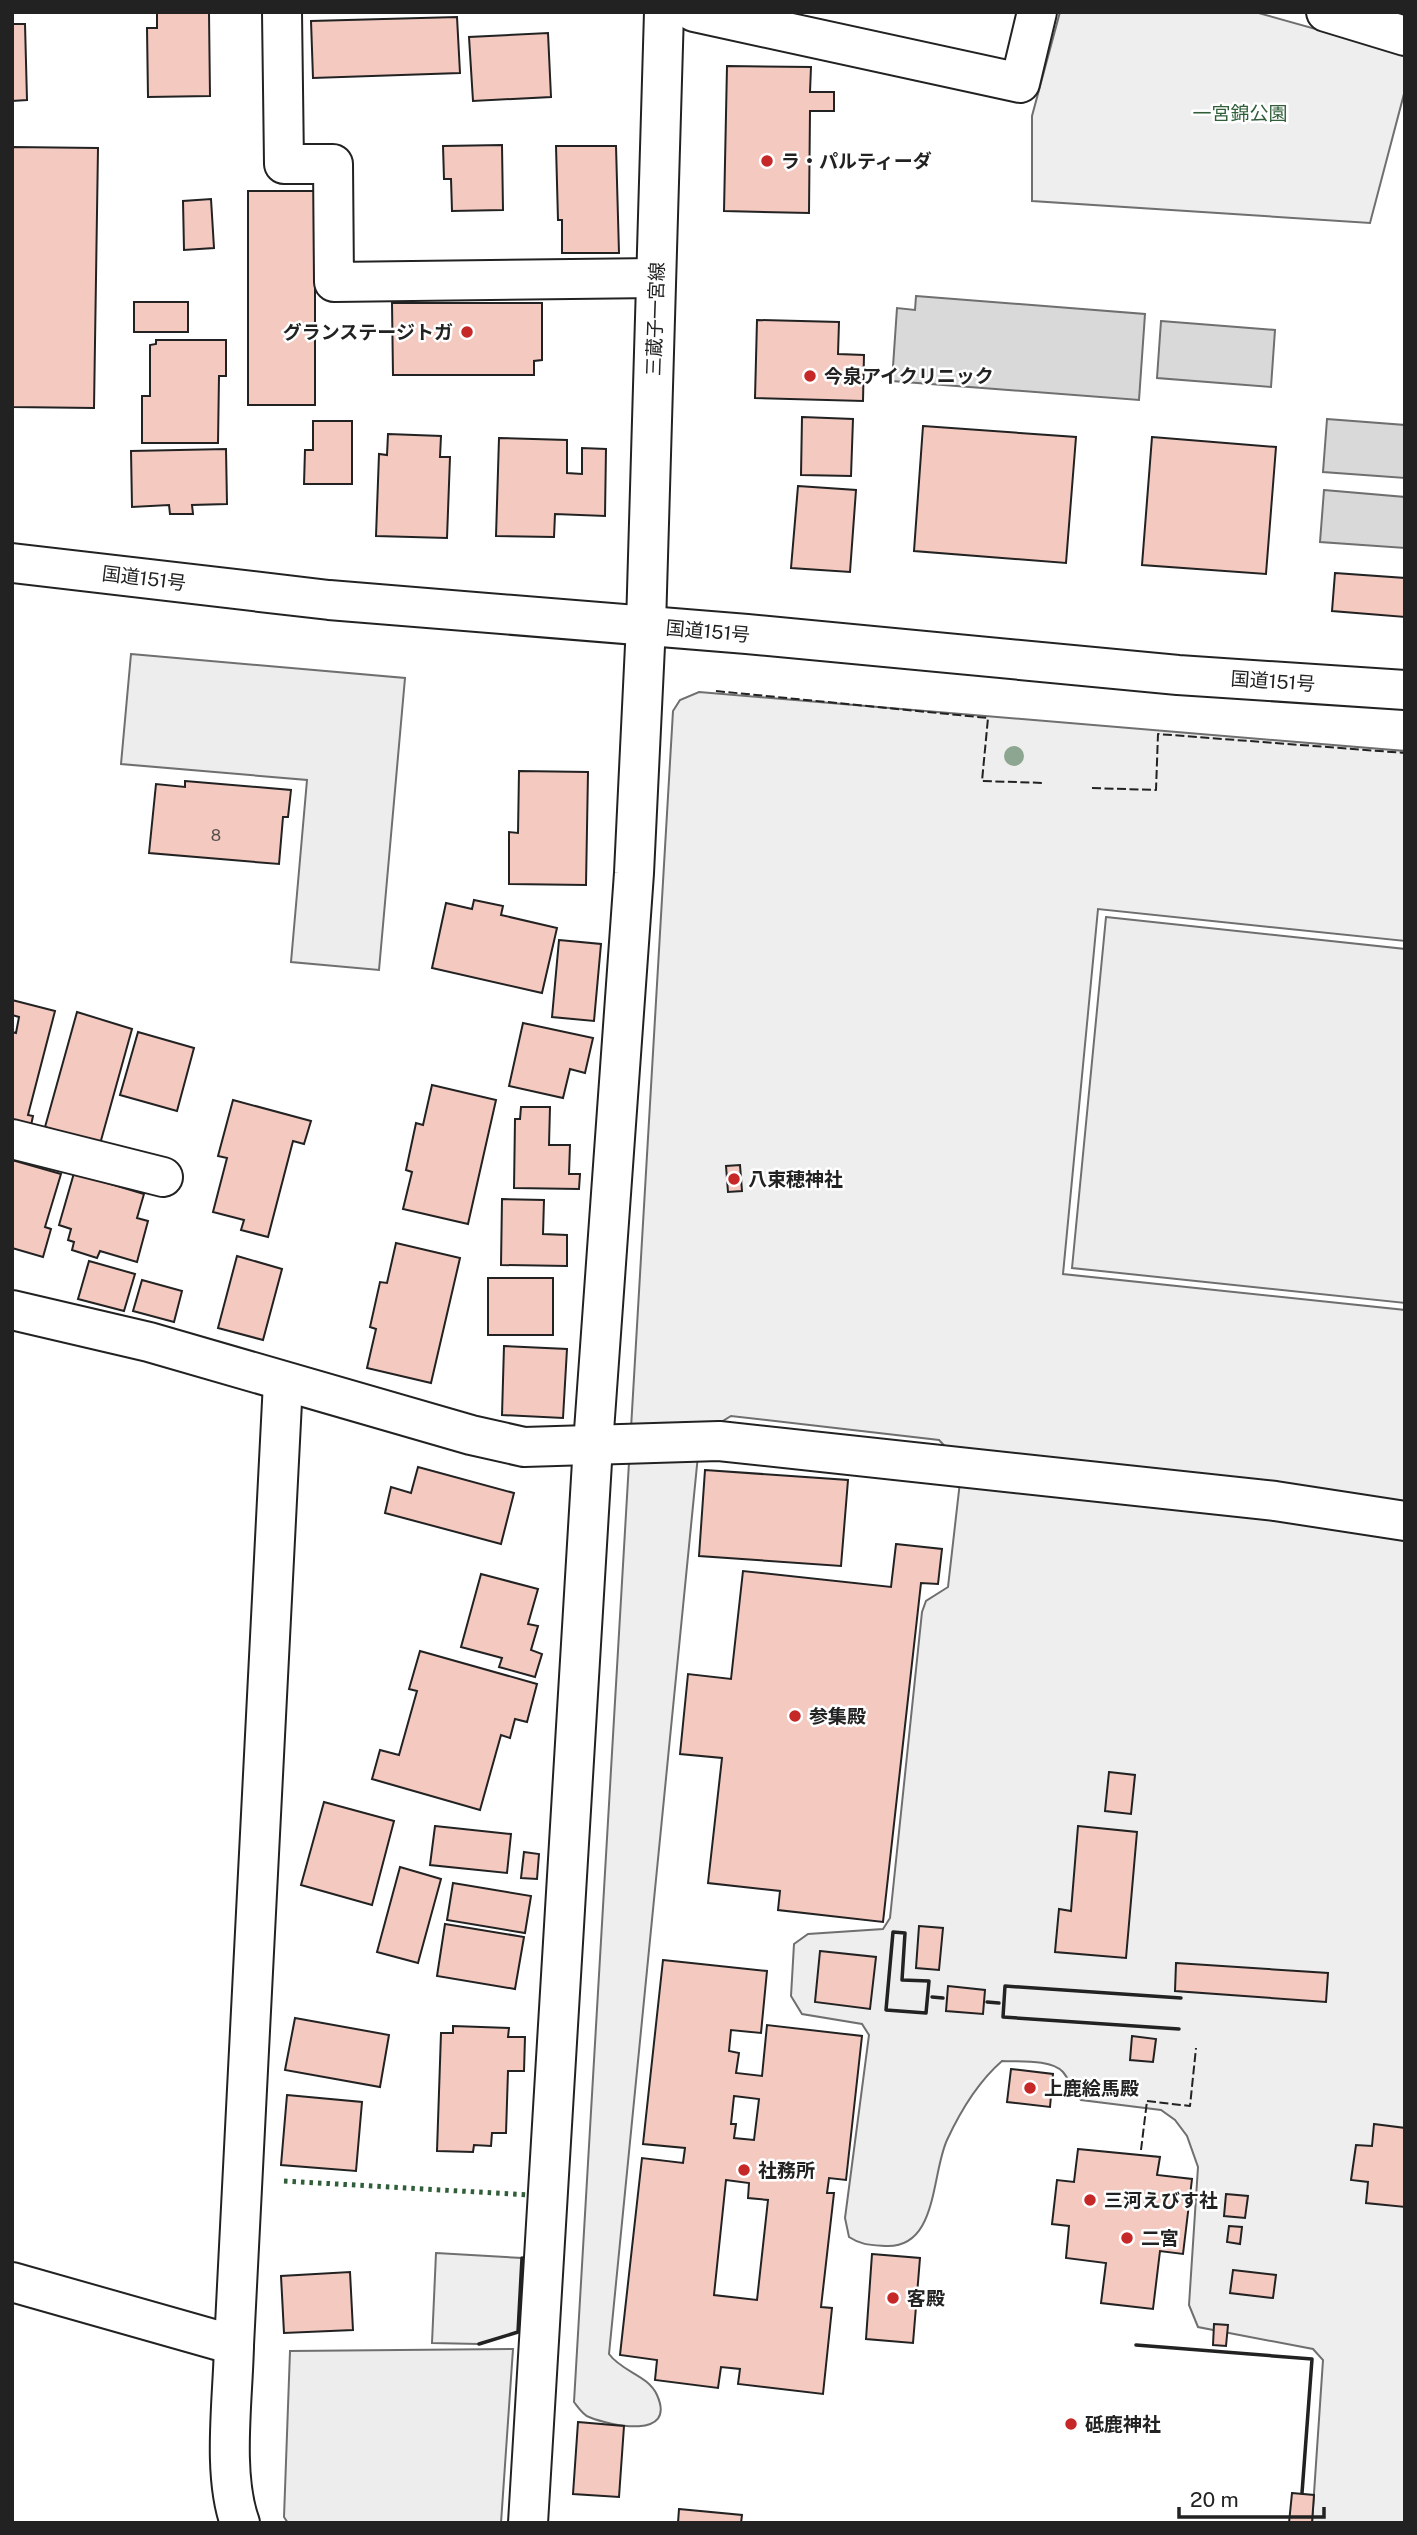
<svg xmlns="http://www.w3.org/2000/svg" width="1417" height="2535" font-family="'Public Sans','Noto Sans JP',sans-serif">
  <rect width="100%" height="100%" fill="#fff"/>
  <!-- green -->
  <g fill="#eee" stroke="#6f6f6f" stroke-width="2">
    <path d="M1060,12H1255L1405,54V90L1370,223L1032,201V116Z"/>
    <path d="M699,692L1405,751V941L1098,909L1063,1274L1405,1310V2523H1312L1323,2360L1313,2349L1198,2327L1189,2305L1198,2167L1187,2136L1175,2120L1161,2110L1081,2100C1073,2091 1069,2079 1063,2072C1051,2059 1019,2062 1002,2061C979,2081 960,2112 947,2140C931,2175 938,2249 885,2246C870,2245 861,2245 849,2237L845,2218L869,2035L862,2024L802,2014L791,1996L794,1944L808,1934L883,1929L890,1918L922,1612L926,1601L948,1587L962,1464L939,1440L731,1416L700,1435L609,2354C622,2372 648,2375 657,2395C677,2440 611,2426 589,2417C583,2415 578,2407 574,2402L673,711L680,700Z"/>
    <path d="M436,2253L522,2258L518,2332L479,2344L432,2343Z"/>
  </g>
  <!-- parking -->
  <g fill="#ededed" stroke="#6f6f6f" stroke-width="2">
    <path d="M131,654L405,678L379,970L291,962L307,780L121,764Z"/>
    <path d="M1106,917L1405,949V1303L1072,1268Z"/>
    <path d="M513,2349L501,2523H288L284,2517L290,2351Z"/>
  </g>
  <!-- water -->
  <g fill="#d9d9d9" stroke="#6f6f6f" stroke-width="2">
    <path d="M916,296L1145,314L1139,400L892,381L897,308L915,310Z"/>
    <path d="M1161,321L1275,330L1271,387L1157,378Z"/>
    <path d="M1327,419L1405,425V478L1323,472Z"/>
    <path d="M1324,490L1405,497V548L1320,542Z"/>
  </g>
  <!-- building -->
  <g fill="#f3c9c0" stroke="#222" stroke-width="2" fill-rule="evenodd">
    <path d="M157,12H209L210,96L148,97L147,28H157Z"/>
    <path d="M457,17L460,73L313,78L311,21Z"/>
    <path d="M12,24H25L27,100L12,101Z"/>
    <path d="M548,33L551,97L473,101L469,37Z"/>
    <path d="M727,66L811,67L810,92H834V111H810L809,213L724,211Z"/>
    <path d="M502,145L503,210L452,211L451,179H444L443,146Z"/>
    <path d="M556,146H616L619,253H562V220H558Z"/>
    <path d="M12,147L98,148L94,408L12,407Z"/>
    <rect x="248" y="191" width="67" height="214"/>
    <path d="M211,199L214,248L184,250L183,201Z"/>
    <rect x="134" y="302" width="54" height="30"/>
    <path d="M392,303H542V360L534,361V375H393Z"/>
    <path d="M757,320L839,322L838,354L864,355L863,401L755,398Z"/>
    <path d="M156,340H226V376H219L218,443H142V396H150V345L156,344Z"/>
    <path d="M802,417L853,419L851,476L801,475Z"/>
    <path d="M313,421H352V484H304L305,450H313Z"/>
    <path d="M923,426L1076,437L1066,563L914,551Z"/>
    <path d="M388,434L441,436L440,457H450L447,538L376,536L379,454L387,455Z"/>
    <path d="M1152,437L1276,447L1266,574L1142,565Z"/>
    <path d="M499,438L567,440V473L582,474V448L606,449L605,516L555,514L554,537L496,536Z"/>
    <path d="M226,449L227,504L192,505L193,514H170L169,505L132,507L131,451Z"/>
    <path d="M798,486L856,490L850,572L791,568Z"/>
    <path d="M1335,573L1405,578V617L1332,611Z"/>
    <path d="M519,771L588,772L586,885L509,884V832L518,833Z"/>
    <path d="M185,781L291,790L288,817H283L279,864L149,853L156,784L185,787Z"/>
    <path d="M474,900L503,906L501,915L557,928L542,993L432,968L446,903L472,909Z"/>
    <path d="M559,940L601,944L594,1021L552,1017Z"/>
    <path d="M12,1000L55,1011L28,1115L33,1116L30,1130L12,1126V1032L16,1033L19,1017L12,1015Z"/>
    <path d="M77,1012L132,1029L100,1144L45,1127Z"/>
    <path d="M523,1023L593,1038L585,1073L570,1069L563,1098L509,1086Z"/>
    <path d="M138,1032L194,1048L177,1111L120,1095Z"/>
    <path d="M432,1085L496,1100L468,1224L403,1209L412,1172L406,1170L416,1123L423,1125Z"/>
    <path d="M233,1100L311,1121L304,1144L293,1141L268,1237L241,1230L244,1220L213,1212L227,1158L218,1156Z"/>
    <path d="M521,1107H550L549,1145H570L569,1174H580L579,1189L514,1188L515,1119H520Z"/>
    <path d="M12,1160L61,1174L45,1227L51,1229L43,1257L12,1248Z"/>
    <path d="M740,1165L742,1191L728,1192L726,1166Z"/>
    <path d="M74,1173L144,1194L137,1218L148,1221L137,1262L100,1251L97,1258L72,1250L74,1242L68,1240L71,1229L59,1225Z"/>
    <path d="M502,1199L544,1200L543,1234L567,1235V1266L501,1265Z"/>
    <path d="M396,1243L460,1258L431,1383L367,1368L376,1329L370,1327L380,1282L387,1283Z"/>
    <path d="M237,1256L282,1269L263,1340L218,1328Z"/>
    <path d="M89,1261L135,1274L124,1311L78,1299Z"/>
    <rect x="488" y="1278" width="65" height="57"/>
    <path d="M142,1280L182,1291L174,1322L133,1311Z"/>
    <path d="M504,1346L567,1349L563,1418L502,1415Z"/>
    <path d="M418,1467L514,1493L501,1544L385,1513L391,1487L411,1493Z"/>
    <path d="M705,1470L848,1480L841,1566L699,1556Z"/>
    <path d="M896,1544L942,1549L938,1584L921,1583L883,1922L778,1910L780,1891L708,1883L722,1758L680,1754L688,1674L731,1679L743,1571L891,1587Z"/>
    <path d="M481,1574L538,1589L528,1624L538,1626L531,1650L542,1654L535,1677L499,1667L502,1658L461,1647Z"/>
    <path d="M420,1651L537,1684L527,1722L515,1719L510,1738L501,1735L480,1810L372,1779L380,1750L399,1755L417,1691L409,1689Z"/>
    <path d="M1109,1772L1135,1775L1131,1814L1105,1811Z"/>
    <path d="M324,1802L394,1821L372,1905L301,1885Z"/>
    <path d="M435,1826L511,1834L507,1873L430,1865Z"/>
    <path d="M1078,1826L1137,1832L1126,1958L1055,1952L1059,1909L1071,1911Z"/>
    <path d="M524,1852L539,1854L537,1879L521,1878Z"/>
    <path d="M400,1867L441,1879L418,1963L377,1952Z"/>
    <path d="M453,1883L531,1896L525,1933L447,1920Z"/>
    <path d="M445,1924L524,1937L515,1989L437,1976Z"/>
    <path d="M919,1926L943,1928L939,1970L916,1968Z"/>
    <path d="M820,1951L876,1957L870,2009L815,2002Z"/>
    <path d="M663,1960L767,1971L761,2033L731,2030L729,2051L739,2053L736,2073L762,2076L767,2025L862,2036L846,2180L829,2178L827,2193H834L821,2307L832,2308L823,2394L738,2384L740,2369L721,2367L718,2388L655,2380L657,2360L620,2355L642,2158L683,2163L685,2148L643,2144ZM734,2096L759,2099L754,2140L734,2138L736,2124H731ZM726,2180L749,2183L748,2198L768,2200L757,2300L714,2295Z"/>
    <path d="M1176,1963L1328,1973L1326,2002L1175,1991Z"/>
    <path d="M948,1986L985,1990L983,2014L946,2011Z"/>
    <path d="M295,2018L389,2035L380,2087L285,2070Z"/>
    <path d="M453,2026L509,2028L508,2037H525L524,2071H508L506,2133H492L491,2146L474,2145L473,2152L437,2151L441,2033H453Z"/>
    <path d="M1132,2036L1156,2039L1153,2062L1130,2060Z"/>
    <path d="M1011,2069L1053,2074L1050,2107L1007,2102Z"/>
    <path d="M287,2095L362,2102L356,2171L281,2165Z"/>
    <path d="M1374,2124L1405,2128V2207L1366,2203L1368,2182L1351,2180L1356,2145L1372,2146Z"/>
    <path d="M1078,2149L1160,2157L1157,2175L1192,2179L1183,2254L1160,2251L1153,2309L1101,2303L1106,2263L1066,2258L1069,2226L1052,2224L1057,2180L1074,2182Z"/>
    <path d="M1226,2194L1248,2196L1245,2218L1224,2216Z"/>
    <path d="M1229,2226L1242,2227L1240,2244L1227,2242Z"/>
    <path d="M872,2254L920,2258L913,2343L866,2339Z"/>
    <path d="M1233,2270L1276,2275L1273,2298L1230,2293Z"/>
    <path d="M350,2272L353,2330L284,2333L281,2276Z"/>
    <path d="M1214,2324L1228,2325L1226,2346L1213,2345Z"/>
    <path d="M578,2422L624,2426L619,2497L573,2494Z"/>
    <path d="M1292,2493L1314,2495L1312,2523H1289Z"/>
    <path d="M679,2509L742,2515L741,2523H678Z"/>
  </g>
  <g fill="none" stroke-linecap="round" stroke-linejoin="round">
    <!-- minor casing -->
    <g stroke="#222" stroke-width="42">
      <g id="minor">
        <path d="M282,12L284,164H333L334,282L656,278"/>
        <path d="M694,12L1020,83L1037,12"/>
        <path d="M1326,12L1405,36"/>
        <path d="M12,1139L163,1177"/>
        <path d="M12,1310L149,1342L471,1435L524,1447L719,1441L1275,1501L1405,1521"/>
        <path d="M12,2282L234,2345"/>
        <path d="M240,2523C222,2474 233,2398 234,2345L283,1382"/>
        <path d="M528,2523L593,1445L634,873L646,625"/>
      </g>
    </g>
    <!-- major casing -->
    <g stroke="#222" stroke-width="42">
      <path id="major" d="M646,625L664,12"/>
    </g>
    <!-- highway casing -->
    <g stroke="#222" stroke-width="42">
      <path id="highway" d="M12,563L329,600L747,634L1178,675L1405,690"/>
    </g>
    <!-- minor -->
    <use href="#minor" stroke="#fff" stroke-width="38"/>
    <!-- major -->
    <use href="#major" stroke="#fff" stroke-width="38"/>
    <!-- highway -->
    <use href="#highway" stroke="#fff" stroke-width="38"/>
    <!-- hedge -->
    <path stroke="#2f5e38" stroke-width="5" stroke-dasharray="3.5 5" stroke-linecap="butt" d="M284,2181L530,2195"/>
    <!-- fence -->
    <g stroke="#222" stroke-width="2" stroke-dasharray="9 3.5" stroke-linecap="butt">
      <path d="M716,691L988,718L982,781L1045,783"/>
      <path d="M1092,788L1156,790L1158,734L1405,753"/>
      <path d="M1147,2101L1190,2106L1196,2048"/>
      <path d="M1141,2150L1147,2101"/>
    </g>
    <!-- wall -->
    <g stroke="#222" stroke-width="3.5">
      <path d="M893,1932L905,1933L902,1980L929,1981L926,2013L886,2010Z"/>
      <path d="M932,1997L943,1998"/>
      <path d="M987,2002L999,2003"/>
      <path d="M1179,2029L1003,2017L1005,1986L1181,1998"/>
      <path d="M479,2344L518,2332L522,2258"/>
      <path d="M1136,2345L1312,2359L1302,2493"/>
    </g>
  </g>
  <!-- trees -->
  <circle fill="#8da692" cx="1014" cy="756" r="10"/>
  <!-- markers -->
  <g fill="#c62828" stroke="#fff" stroke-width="2.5">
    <circle cx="767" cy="161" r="7"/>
    <circle cx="467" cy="332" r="7"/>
    <circle cx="810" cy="376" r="7"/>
    <circle cx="734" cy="1179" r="7"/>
    <circle cx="795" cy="1716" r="7"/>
    <circle cx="1030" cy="2088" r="7"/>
    <circle cx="744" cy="2170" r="7"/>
    <circle cx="1090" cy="2200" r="7"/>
    <circle cx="1127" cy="2238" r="7"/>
    <circle cx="893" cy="2298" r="7"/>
    <circle cx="1071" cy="2424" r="7"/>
  </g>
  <g text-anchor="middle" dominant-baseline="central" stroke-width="5" stroke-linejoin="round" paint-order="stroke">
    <!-- number labels -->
    <g font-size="16" fill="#564c4a">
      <text x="216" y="835">8</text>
    </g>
    <!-- park labels -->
    <g font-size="19" fill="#2f5e38" stroke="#fff">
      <text x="1240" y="113">一宮錦公園</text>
    </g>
    <!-- poi labels -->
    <g font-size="19" font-weight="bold" fill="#222" stroke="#fff" text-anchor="start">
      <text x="781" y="161">ラ・パルティーダ</text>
      <text x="453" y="332" text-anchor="end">グランステージトガ</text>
      <text x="824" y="376">今泉アイクリニック</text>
      <text x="748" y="1179">八束穂神社</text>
      <text x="809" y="1716">参集殿</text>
      <text x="1044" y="2088">上鹿絵馬殿</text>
      <text x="758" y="2170">社務所</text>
      <text x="1104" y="2200">三河えびす社</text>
      <text x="1141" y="2238">二宮</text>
      <text x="907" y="2298">客殿</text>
      <text x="1085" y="2424">砥鹿神社</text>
    </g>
    <!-- street labels -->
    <g font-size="19" fill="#222" stroke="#fff">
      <text transform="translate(655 319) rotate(-88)">三蔵子一宮線</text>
      <text transform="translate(144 578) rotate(7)">国道151号</text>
      <text transform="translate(708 631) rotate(5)">国道151号</text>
      <text transform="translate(1273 681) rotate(4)">国道151号</text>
    </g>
  </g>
  <!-- border -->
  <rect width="1417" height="2535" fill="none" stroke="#222222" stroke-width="28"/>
  <!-- scale -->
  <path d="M1179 2507v10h145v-10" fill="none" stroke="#222222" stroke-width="3.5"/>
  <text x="1190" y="2507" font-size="21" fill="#222222" stroke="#ffffff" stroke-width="5" paint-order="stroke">20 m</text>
</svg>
